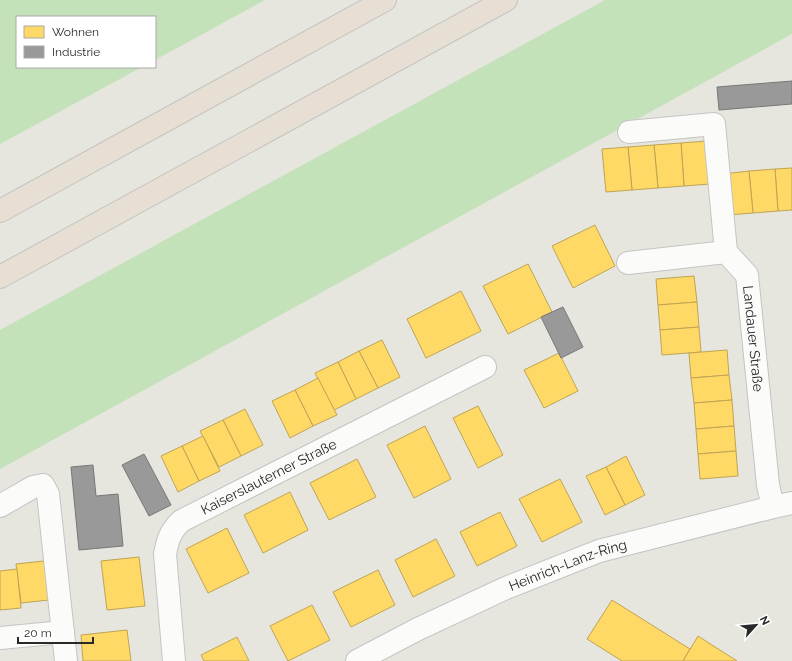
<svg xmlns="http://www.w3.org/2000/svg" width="792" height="661" font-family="Raleway,sans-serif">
  <rect width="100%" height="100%" fill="#e6e5de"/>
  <!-- green -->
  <g fill="#c4e2b9">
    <path d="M0,0H265L155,60V17H17V67H142L0,144Z"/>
    <path d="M605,0H792V34L0,469V330Z"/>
  </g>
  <!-- homes -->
  <g fill="#ffd966" stroke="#bfa454">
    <path d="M707,141L710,184L684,186L681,143Z"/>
    <path d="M681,143L684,186L658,188L654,145Z"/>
    <path d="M654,145L658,188L632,190L628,147Z"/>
    <path d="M628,147L632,190L606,192L602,149Z"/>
    <path d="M792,168V210L778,211L775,169Z"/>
    <path d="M775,169L778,211L753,213L749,171Z"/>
    <path d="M749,171L753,213L727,215L723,174Z"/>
    <path d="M595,225L615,266L573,288L552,246Z"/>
    <path d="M528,264L552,312L508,334L483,286Z"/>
    <path d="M694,276L697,302L658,305L656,279Z"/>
    <path d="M461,291L481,331L426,358L407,319Z"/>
    <path d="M697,302L699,327L660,330L658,305Z"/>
    <path d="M699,327L701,352L662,355L660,330Z"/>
    <path d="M382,340L400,377L378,388L359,351Z"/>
    <path d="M727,350L729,375L691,378L689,353Z"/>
    <path d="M359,351L378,388L356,399L338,362Z"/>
    <path d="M559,353L578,391L544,408L524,370Z"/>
    <path d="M338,362L356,399L334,410L315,373Z"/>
    <path d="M729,375L732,400L694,403L691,378Z"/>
    <path d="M318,378L337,415L313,426L295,390Z"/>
    <path d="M295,390L313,426L290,438L272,401Z"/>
    <path d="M732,400L734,426L696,429L694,403Z"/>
    <path d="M478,406L503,455L478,468L453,418Z"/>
    <path d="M245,409L263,445L241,456L223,420Z"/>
    <path d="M223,420L241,456L219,467L200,431Z"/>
    <path d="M425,426L451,479L414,498L387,445Z"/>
    <path d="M734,426L736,451L698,454L696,429Z"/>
    <path d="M203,436L220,471L199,481L182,446Z"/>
    <path d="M182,446L199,481L178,492L161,456Z"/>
    <path d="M736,451L738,476L700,479L698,454Z"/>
    <path d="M626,456L645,495L625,505L606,467Z"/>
    <path d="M357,459L376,497L329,520L310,483Z"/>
    <path d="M606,467L625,505L605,515L586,476Z"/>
    <path d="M560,479L582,522L542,542L519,499Z"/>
    <path d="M290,492L308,530L263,553L244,515Z"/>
    <path d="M500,512L517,546L477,566L460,532Z"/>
    <path d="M227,528L249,573L208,593L186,549Z"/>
    <path d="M436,539L455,576L413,597L395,560Z"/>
    <path d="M139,557L145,606L107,610L101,561Z"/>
    <path d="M44,561L49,600L21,603L16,564Z"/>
    <path d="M17,569L21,608L0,610V571Z"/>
    <path d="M378,570L395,605L351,627L333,592Z"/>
    <path d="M612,600L690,649L683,661H622L587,639Z"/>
    <path d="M312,605L330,640L288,661L270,626Z"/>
    <path d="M127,630L131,661H83L81,635Z"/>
    <path d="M698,636L737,661H683Z"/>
    <path d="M237,637L249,661H204L201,655Z"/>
  </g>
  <!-- industry -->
  <g fill="#999" stroke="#777">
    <path d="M792,81V104L719,110L717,87Z"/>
    <path d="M563,307L583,347L561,358L541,317Z"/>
    <path d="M144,454L171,505L149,516L122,465Z"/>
    <path d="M93,465L96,496L118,494L123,546L79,550L71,467Z"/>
  </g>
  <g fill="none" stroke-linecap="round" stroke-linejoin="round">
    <!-- minor casing -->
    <g stroke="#c4c4c4" stroke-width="24">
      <g id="minor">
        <path d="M629,132L714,124L726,252"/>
        <path id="s1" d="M726,252L747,275L768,485L773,507"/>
        <path d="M628,263L726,252"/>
        <path d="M0,506L33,487L43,485L48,494L66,661"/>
        <path d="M0,638L63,632"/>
        <path id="s2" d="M174,661L165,554C168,539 170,532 181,521L485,367"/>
        <path id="s3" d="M357,661L418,629L506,588L599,551L773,507L792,503"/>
      </g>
    </g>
    <!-- highway casing -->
    <g stroke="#c3c3c0" stroke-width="24">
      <g id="highway">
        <path d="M0,211L385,0"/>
        <path d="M0,277L506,0"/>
      </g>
    </g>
    <!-- minor -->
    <use href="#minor" stroke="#fbfbfa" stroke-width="22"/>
    <!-- highway -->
    <use href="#highway" stroke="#e7dfd3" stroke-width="22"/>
  </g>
  <g text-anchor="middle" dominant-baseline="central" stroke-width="4" stroke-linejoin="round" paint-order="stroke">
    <!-- street labels -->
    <g font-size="14" fill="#292929" stroke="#fff">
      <text stroke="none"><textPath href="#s1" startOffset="95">Landauer Straße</textPath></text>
      <text stroke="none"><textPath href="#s2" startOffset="243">Kaiserslauterner Straße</textPath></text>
      <text stroke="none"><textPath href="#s3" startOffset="232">Heinrich-Lanz-Ring</textPath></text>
    </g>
  </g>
  <!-- legend -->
  <rect x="16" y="16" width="140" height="52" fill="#ffffff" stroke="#a9a9a9"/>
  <rect x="24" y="26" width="20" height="12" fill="#ffd966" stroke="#a9a9a9"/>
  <text x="52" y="36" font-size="12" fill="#292929">Wohnen</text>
  <rect x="24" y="46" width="20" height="12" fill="#999999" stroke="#a9a9a9"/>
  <text x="52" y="56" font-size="12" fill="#292929">Industrie</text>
  <!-- north arrow -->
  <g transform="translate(756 625) rotate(63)" stroke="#ffffff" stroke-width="3" paint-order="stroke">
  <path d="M0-3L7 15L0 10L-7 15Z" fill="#292929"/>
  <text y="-6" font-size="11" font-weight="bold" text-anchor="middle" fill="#292929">N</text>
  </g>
  <!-- scale -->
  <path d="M18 637v6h75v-6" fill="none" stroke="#292929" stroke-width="2"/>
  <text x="24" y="637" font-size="12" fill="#292929" stroke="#ffffff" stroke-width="3" paint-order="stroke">20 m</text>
</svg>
